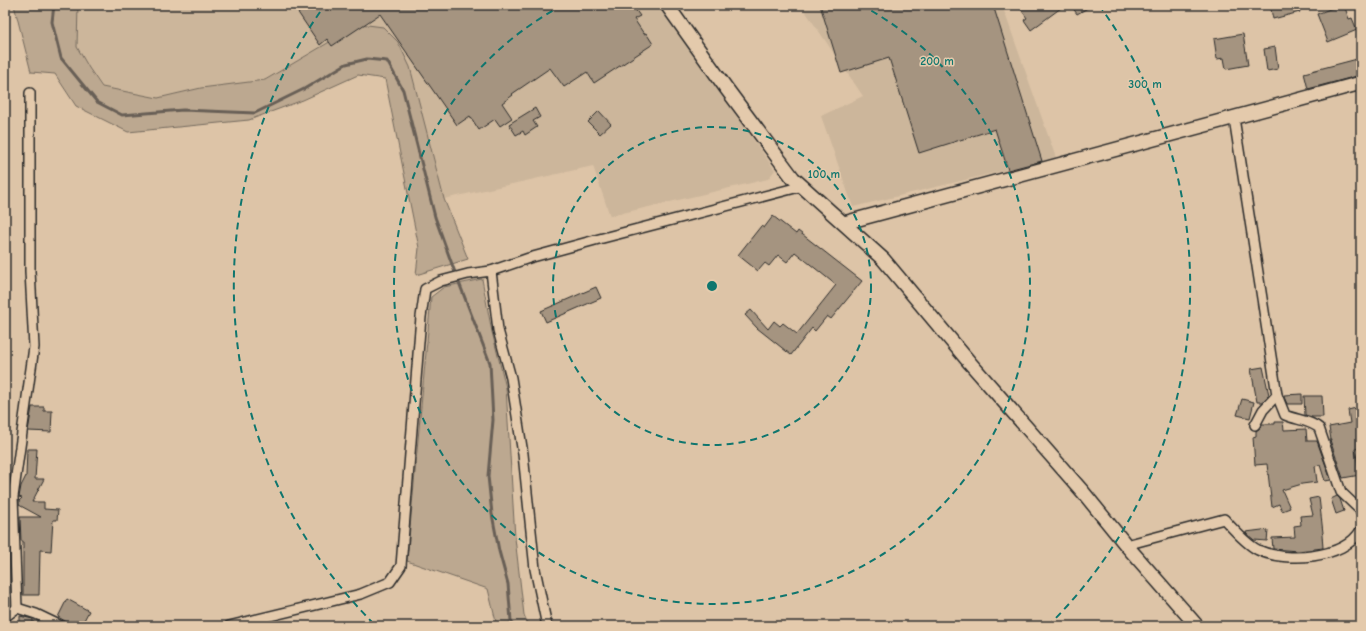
<svg xmlns="http://www.w3.org/2000/svg" width="1366" height="631" font-family="'Comic Neue',sans-serif">
  <rect width="100%" height="100%" fill="#ddc4a7"/>
  <filter id="ink" filterUnits="userSpaceOnUse"><feTurbulence type="fractalNoise" baseFrequency=".025" numOctaves="2"/><feDisplacementMap in="SourceGraphic" scale="8" xChannelSelector="R" yChannelSelector="G"/><feConvolveMatrix kernelMatrix="1 2 1 2 8 2 1 2 1" color-interpolation-filters="sRGB"/></filter>
  <g filter="url(#ink)">
    <!-- built -->
    <g fill="#ccb69b">
      <path d="M78,5H657L775,170L768,179L610,216L593,166L444,199L410,67L360,24L265,80L201,88L158,98L103,87L89,68L77,47Z"/>
      <path d="M801,5H1002L1056,158L853,207L821,116L863,96Z"/>
    </g>
    <!-- green -->
    <g fill="#bca890" stroke="#746a5e">
      <path d="M14,5H78L77,47L89,68L102,87L158,98L201,88L265,80L360,24L383,27L398,42L410,67L444,199L468,259L416,275L419,248L385,79L358,75L303,100L249,120L128,132L76,106L55,74L31,72Z"/>
      <path d="M482,279L492,332L506,388L515,538L524,615L529,626H497L488,589L407,561L431,297L444,287Z"/>
    </g>
    <g fill="none" stroke-linecap="round" stroke-linejoin="round">
      <!-- stream -->
      <path stroke="#685f56" stroke-width="3" d="M54,5L52,22L61,58L97,102L122,115L183,110L255,113L304,89L346,64L367,59L387,61L403,90L435,217L453,267L490,363L493,420L488,476L492,514L499,551L508,584L511,621L514,626"/>
    </g>
    <!-- building -->
    <g fill="#a59480" stroke="#2b2b2b">
      <path d="M306,5H632L640,16L634,19L644,34L646,33L653,44L594,83L587,72L564,87L550,68L512,94L513,95L502,103L512,118L500,126L495,119L479,130L470,116L457,125L380,14L332,46L327,39L320,45L297,11Z"/>
      <path d="M820,5H993L1042,161L1008,170L995,129L919,153L889,58L841,73Z"/>
      <path d="M1018,5H1065L1031,30L1024,20L1027,18Z"/>
      <path d="M1071,5H1093L1077,14Z"/>
      <path d="M1270,5H1298L1300,12L1273,19Z"/>
      <path d="M1340,5H1344L1349,19L1352,18L1357,30L1328,42L1317,14Z"/>
      <path d="M1243,34L1248,65L1226,69L1224,58L1217,59L1214,39Z"/>
      <path d="M1275,47L1278,69L1267,71L1264,49Z"/>
      <path d="M1361,58V75L1308,89L1304,73Z"/>
      <path d="M535,108L540,117L533,121L537,127L525,135L523,131L516,135L509,124Z"/>
      <path d="M599,111L611,124L600,134L588,122Z"/>
      <path d="M773,216L796,234L798,231L862,281L831,319L827,316L815,331L812,328L791,355L757,328L745,315L751,310L768,329L774,321L780,326L783,323L797,334L836,285L795,252L787,262L778,255L769,266L765,263L758,271L738,255L761,226L764,228Z"/>
      <path d="M596,287L601,298L546,322L541,311Z"/>
      <path d="M1263,367L1269,395L1263,402H1257L1251,369Z"/>
      <path d="M1302,394V404H1287L1284,397V395Z"/>
      <path d="M1304,396H1322L1323,417H1312L1305,415Z"/>
      <path d="M1242,399L1254,402L1250,418L1237,415Z"/>
      <path d="M32,407H44V411H52L51,432L28,431Z"/>
      <path d="M1360,407L1361,414V448L1355,449L1360,475L1343,478L1330,440H1331L1329,427L1350,423L1348,410Z"/>
      <path d="M1275,422H1283L1284,430L1306,429L1307,441H1317L1331,480L1325,481L1320,465L1315,466L1317,482L1302,484L1282,490L1290,508L1282,511L1279,504L1272,507L1267,464L1255,465L1253,437L1256,436V431L1260,428L1262,424H1275Z"/>
      <path d="M27,449H37L35,479H44L32,502H44V509L58,510L57,520H53L51,551L40,550L39,595H23V541H21L20,517H41L19,505V501L22,498L19,497L21,486L26,476Z"/>
      <path d="M1337,496L1340,499L1344,511L1336,514L1331,499Z"/>
      <path d="M1319,497L1323,533L1322,534L1323,548L1298,551L1273,549L1272,538L1295,537L1294,526L1301,525L1300,516L1313,515L1309,499Z"/>
      <path d="M1262,530L1268,531L1267,541L1254,540L1246,533V532Z"/>
      <path d="M67,599L89,611L81,626H74L58,617Z"/>
      <path d="M20,616L33,619V626H20Z"/>
    </g>
    <g fill="none" stroke-linecap="round" stroke-linejoin="round">
      <!-- street casing -->
      <g stroke="#2b2b2b" stroke-width="12">
        <g id="street">
          <path d="M1234,118L1277,395L1285,415C1296,420 1310,420 1319,428L1341,492L1361,511"/>
          <path d="M491,271L498,330L511,378L523,454L535,569L547,626"/>
          <path d="M1255,425L1263,410L1277,395"/>
          <path d="M1126,545L1224,519C1233,529 1246,544 1258,550C1286,563 1344,559 1361,530"/>
          <path d="M17,608L13,497L34,347L30,271V93"/>
          <path d="M5,617L17,608L36,614L61,626"/>
          <path d="M229,626L361,594L390,582L401,566L421,317L425,289L441,281L468,274L491,271L529,258L599,239L803,186"/>
        </g>
      </g>
      <!-- secondary casing -->
      <g stroke="#2b2b2b" stroke-width="16">
        <g id="secondary">
          <path d="M667,5L726,88L793,178L883,259L970,363L1083,492L1126,545L1197,626"/>
          <path d="M844,223L1361,83"/>
        </g>
      </g>
      <!-- street -->
      <use href="#street" stroke="#e4caac" stroke-width="9"/>
      <!-- secondary -->
      <use href="#secondary" stroke="#e4caac" stroke-width="13"/>
    </g>
  </g>
  <!-- distance rings -->
  <g fill="none" stroke="#0f766e" stroke-width="2" stroke-dasharray="7 5">
    <circle cx="712" cy="286" r="159"/>
    <path d="M861 5A318 318 0 1 1 563 5"/>
    <path d="M374 624A478 478 0 0 1 325 5M1099 5A478 478 0 0 1 1050 624"/>
  </g>
  <circle cx="712" cy="286" r="6" fill="#0f766e" stroke="#e4caac" stroke-width="2"/>
  <g font-size="12" text-anchor="middle" font-weight="bold" fill="#0f766e" stroke="#e4caac" stroke-width="3" stroke-linejoin="round" paint-order="stroke">
    <text x="937" y="65">200 m</text>
    <text x="1145" y="88">300 m</text>
    <text x="824" y="178">100 m</text>
  </g>
  <!-- margin -->
  <rect width="1366" height="631" fill="none" stroke="#e4caac" stroke-width="20"/>
  <rect x="10" y="10" width="1346" height="611" fill="none" stroke="#2b2b2b" stroke-width="1.5" filter="url(#ink)"/>
</svg>
